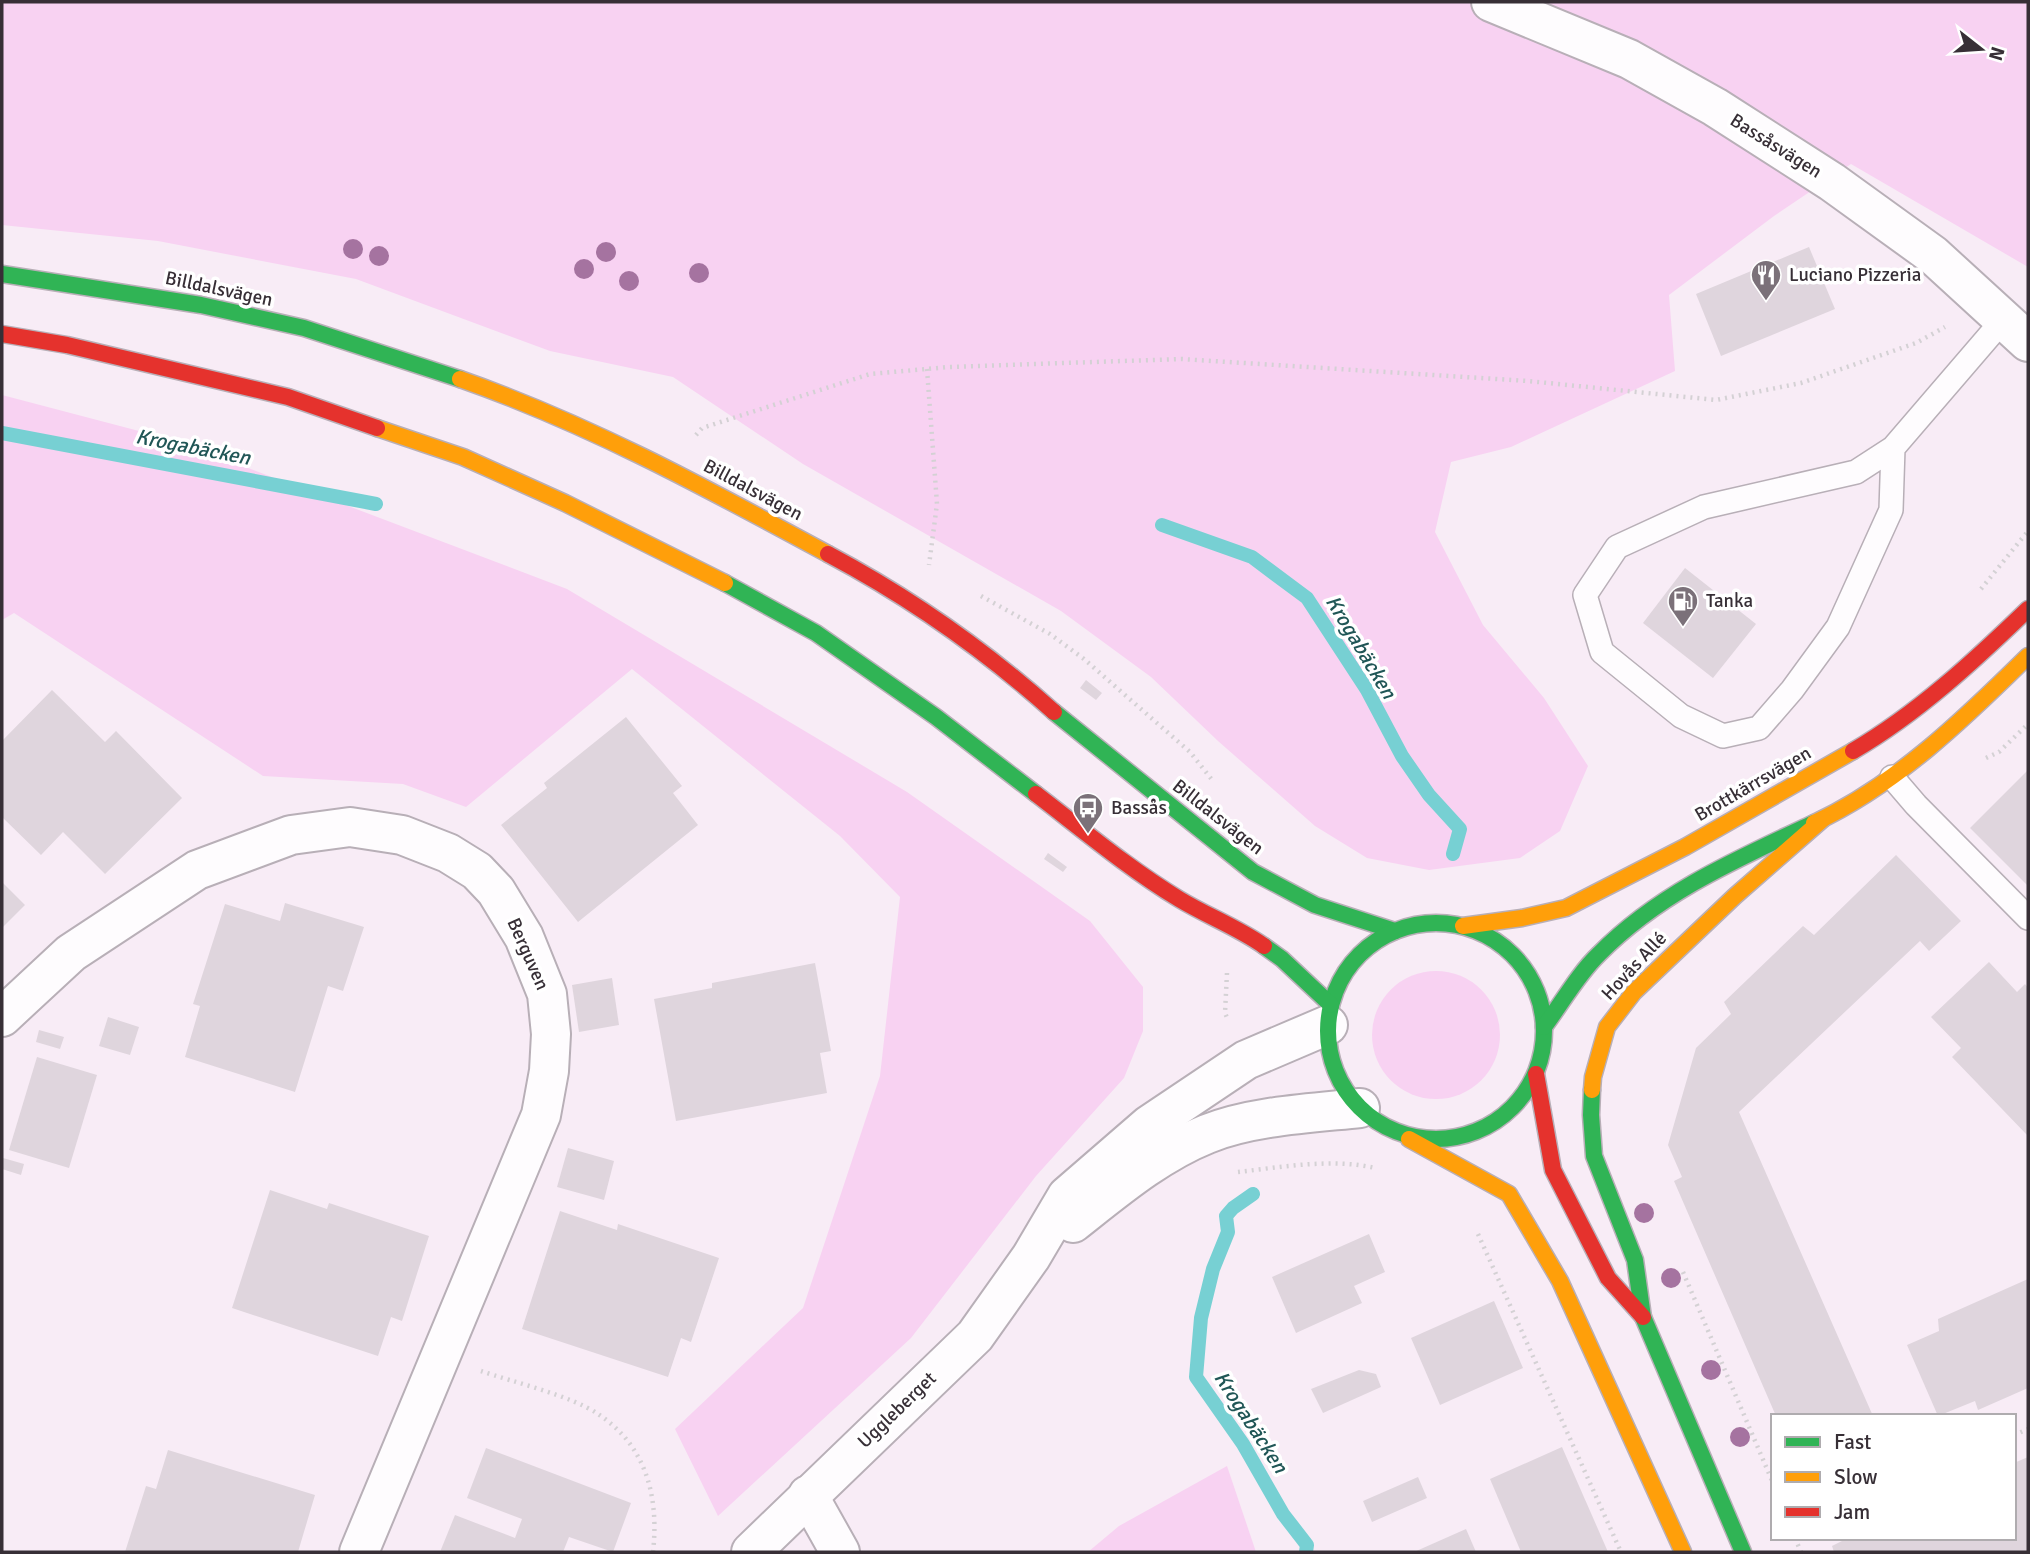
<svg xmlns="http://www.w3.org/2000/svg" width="2030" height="1554" font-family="Signika,sans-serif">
  <rect width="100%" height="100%" fill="#f8ecf6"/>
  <!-- green -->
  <g fill="#f8d2f2">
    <path d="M2,2H2028V267L1851,164L1774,216L1669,295L1675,371L1511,447L1451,462L1435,532L1483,625L1544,698L1588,766L1560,831L1520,858L1429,870L1367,858L1315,826L1218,741L1151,677L1061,611L803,464L673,377L550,351L356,279L158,241L2,225Z"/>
    <path d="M2,395L177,441L567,589L907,792L1090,921L1143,987V1031L1124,1078L1036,1176L911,1338L718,1516L675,1429L803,1308L880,1076L900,897L840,836L632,669L466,807L403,784L263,776L14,613L2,620Z"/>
    <circle cx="1436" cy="1035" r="64"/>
    <path d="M1227,1466L1256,1552H1088L1119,1526Z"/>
  </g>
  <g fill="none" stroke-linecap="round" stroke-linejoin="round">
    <!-- stream -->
    <g stroke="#77d0d3" stroke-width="14">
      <path d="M2,433L376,504"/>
      <path d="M1162,525L1252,557L1307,598L1367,690L1402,756L1429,795L1460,829L1453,854"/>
      <path d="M1253,1194L1233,1208L1226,1216L1228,1232L1213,1269L1201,1318L1196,1377L1243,1444L1283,1514L1307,1545L1306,1552"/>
    </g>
  </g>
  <!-- building -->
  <g fill="#dfd5dd">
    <path d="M1809,247L1835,309L1721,356L1696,294Z"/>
    <path d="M1685,568L1756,624L1713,678L1643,623Z"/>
    <path d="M1086,680L1102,693L1096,700L1080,688Z"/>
    <path d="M52,690L105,742L116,731L182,798L105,874L63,832L41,855L2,817V741Z"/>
    <path d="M626,717L682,786L673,793L698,825L578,922L501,825L547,788L544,783Z"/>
    <path d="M2028,770V886L1970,828Z"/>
    <path d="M1048,853L1067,867L1063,872L1044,859Z"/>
    <path d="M1896,855L1961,921L1929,951L1920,941L1739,1112L1873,1416H1776L1674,1181L1682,1177L1668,1145L1696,1048L1731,1014L1724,1002L1803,926L1814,935Z"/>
    <path d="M2,882L25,905L2,928Z"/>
    <path d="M285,903L364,927L343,991L328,986L295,1092L185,1057L200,1006L193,1004L225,904L280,921Z"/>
    <path d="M1989,962L2017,992L2025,984L2028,988V1136L1952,1057L1961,1048L1931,1017Z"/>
    <path d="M815,963L831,1051L820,1053L827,1093L676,1121L654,999L712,988V983Z"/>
    <path d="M612,978L619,1025L579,1032L572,985Z"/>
    <path d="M108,1017L139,1027L130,1055L99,1046Z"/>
    <path d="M39,1030L64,1037L60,1049L36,1042Z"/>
    <path d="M37,1057L97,1075L69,1168L9,1150Z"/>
    <path d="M568,1148L614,1161L604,1200L557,1187Z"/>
    <path d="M3,1158L24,1164L21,1175L2,1169Z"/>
    <path d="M270,1190L327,1209L329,1203L429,1236L402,1321L391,1317L378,1356L232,1308Z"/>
    <path d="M560,1211L617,1230L618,1224L719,1258L691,1342L681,1338L668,1377L522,1329Z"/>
    <path d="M1369,1234L1385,1272L1354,1286L1362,1303L1296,1333L1272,1277Z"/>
    <path d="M2028,1279V1388L1978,1410L1975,1401L1938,1416L1907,1345L1939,1331L1938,1319Z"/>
    <path d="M1494,1301L1523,1368L1440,1405L1411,1338Z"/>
    <path d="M1359,1370L1376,1374L1381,1387L1323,1413L1311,1389Z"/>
    <path d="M1562,1447L1608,1552H1521L1490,1479Z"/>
    <path d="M486,1448L631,1503L613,1552L569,1537L563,1552H440L455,1515L515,1538L522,1519L467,1498Z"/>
    <path d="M168,1450L315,1495L298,1552H125L146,1486L156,1489Z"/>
    <path d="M2028,1457V1552H1834L1832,1546L1848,1538H2014V1463Z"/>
    <path d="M1418,1477L1427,1498L1372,1522L1363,1501Z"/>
    <path d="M1466,1529L1476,1552H1414Z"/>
  </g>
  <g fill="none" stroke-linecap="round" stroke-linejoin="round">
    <!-- lane casing -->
    <g stroke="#b8afb7" stroke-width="26">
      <g id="lane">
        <path d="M1893,448L1856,472L1704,507L1617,547L1585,595L1602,652L1681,716L1723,736L1759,728L1792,690L1838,627L1891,510L1893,448L2003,320"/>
        <path d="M1892,777L1916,805L2028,918"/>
      </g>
    </g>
    <!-- street casing -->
    <g stroke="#b8afb7" stroke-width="42">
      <g id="street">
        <path d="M1491,2L1629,59L1715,107L1832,182L1933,255L2028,342"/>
        <path d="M2,1017L71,953L197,870L291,835L350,827L402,835L448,853L477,871L496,891L524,937L547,994L551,1034L549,1071L541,1115L359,1552"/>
        <path d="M1073,1223C1115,1190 1157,1154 1207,1134C1251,1116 1312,1113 1360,1108"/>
        <path d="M808,1495L840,1552"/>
        <path d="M751,1552L975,1336L1031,1257L1067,1196L1149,1125L1246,1060L1328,1025"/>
      </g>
    </g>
    <!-- fast casing -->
    <g stroke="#b8afb7" stroke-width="19">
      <g id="fast">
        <path d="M2,274L201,305L304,328L460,379"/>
        <path d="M725,583L816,633L936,717L1036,794"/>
        <path d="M1054,712L1253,872L1315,905L1395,931"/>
        <circle cx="1436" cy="1031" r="108"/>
        <path d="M1264,946L1282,959L1331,1005"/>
        <path d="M1544,1027C1562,1003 1578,974 1599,954C1659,893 1737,859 1814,823"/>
        <path d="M1592,1090L1591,1115L1594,1156L1635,1260L1643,1317L1743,1552"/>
      </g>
    </g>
    <!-- slow casing -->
    <g stroke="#b8afb7" stroke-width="19">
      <g id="slow">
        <path d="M460,379C589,424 708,489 828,554"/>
        <path d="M377,428L463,457L565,503L725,583"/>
        <path d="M1814,823C1896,785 1964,719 2028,656"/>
        <path d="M1463,926L1522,918L1566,908L1685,847L1853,751"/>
        <path d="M1592,1090L1593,1077L1607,1027L1634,992L1735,896L1823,819"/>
        <path d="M1409,1139L1509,1194L1560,1281L1683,1552"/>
      </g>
    </g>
    <!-- jam casing -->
    <g stroke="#b8afb7" stroke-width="19">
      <g id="jam">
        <path d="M2,334L67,345L288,397L377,428"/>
        <path d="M828,554C909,597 986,651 1054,712"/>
        <path d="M1853,751C1918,713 1974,661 2028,609"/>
        <path d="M1036,794C1083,830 1128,868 1179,899C1207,916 1237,927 1264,946"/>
        <path d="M1536,1074L1553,1170L1608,1278L1643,1317"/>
      </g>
    </g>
    <!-- path -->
    <g stroke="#d4d1d4" stroke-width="4.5" stroke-dasharray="2 5" stroke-linecap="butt">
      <path d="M927,369L937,504L929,565"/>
      <path d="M696,435L702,428L870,374L949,367L1181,359L1528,381L1716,400L1801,383L1916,343L1945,327"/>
      <path d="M1981,589L2028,531"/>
      <path d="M981,596L1050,634L1084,659L1190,752L1213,781"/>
      <path d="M1986,758L1999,752L2028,724"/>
      <path d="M1227,973L1225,1013L1228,1020"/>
      <path d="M1238,1172C1282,1167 1332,1158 1375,1168"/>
      <path d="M1478,1234L1621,1552"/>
      <path d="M1683,1272L1773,1483"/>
      <path d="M481,1371C513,1382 572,1396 598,1414C647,1446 659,1498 653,1552"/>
      <path d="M2014,1435L2028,1429"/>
      <path d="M1795,1538L1801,1552"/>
    </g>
    <!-- lane -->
    <use href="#lane" stroke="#fefcfe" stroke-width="23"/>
    <!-- street -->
    <use href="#street" stroke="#fefcfe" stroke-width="38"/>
    <!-- fast -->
    <use href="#fast" stroke="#30b455" stroke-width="16"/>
    <!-- slow -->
    <use href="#slow" stroke="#ff9f0a" stroke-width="16"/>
    <!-- jam -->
    <use href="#jam" stroke="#e5322d" stroke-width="16"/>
  </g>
  <!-- trees -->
  <g fill="#a573a0">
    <circle cx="353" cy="249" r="10"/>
    <circle cx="606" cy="252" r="10"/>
    <circle cx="379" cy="256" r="10"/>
    <circle cx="584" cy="269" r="10"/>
    <circle cx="699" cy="273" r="10"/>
    <circle cx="629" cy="281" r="10"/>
    <circle cx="1644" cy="1213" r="10"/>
    <circle cx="1671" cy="1278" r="10"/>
    <circle cx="1711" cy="1370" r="10"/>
    <circle cx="1740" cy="1437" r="10"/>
  </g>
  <!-- icons -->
  <defs>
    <g id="restaurant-pin" transform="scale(1.575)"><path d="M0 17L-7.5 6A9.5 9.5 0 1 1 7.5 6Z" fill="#7b7179" stroke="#fff"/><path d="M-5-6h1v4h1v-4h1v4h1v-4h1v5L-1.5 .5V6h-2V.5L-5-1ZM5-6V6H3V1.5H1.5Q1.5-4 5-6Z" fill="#fff"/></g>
    <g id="fuel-pin" transform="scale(1.575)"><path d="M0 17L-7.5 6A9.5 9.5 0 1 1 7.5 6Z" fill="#7b7179" stroke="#fff"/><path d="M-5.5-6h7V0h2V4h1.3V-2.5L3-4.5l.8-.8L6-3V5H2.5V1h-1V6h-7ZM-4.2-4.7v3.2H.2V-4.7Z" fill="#fff"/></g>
    <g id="bus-pin" transform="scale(1.575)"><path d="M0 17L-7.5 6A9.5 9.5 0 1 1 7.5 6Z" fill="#7b7179" stroke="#fff"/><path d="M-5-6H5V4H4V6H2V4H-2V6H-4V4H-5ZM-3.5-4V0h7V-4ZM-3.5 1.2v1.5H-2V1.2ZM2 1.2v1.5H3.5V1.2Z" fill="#fff"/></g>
  </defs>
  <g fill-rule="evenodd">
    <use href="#restaurant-pin" x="1766" y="275"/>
    <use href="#fuel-pin" x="1683" y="601"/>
    <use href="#bus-pin" x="1088" y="808"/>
  </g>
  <g text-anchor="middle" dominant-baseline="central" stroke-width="7" stroke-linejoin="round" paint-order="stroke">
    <!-- street labels -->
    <g font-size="19" fill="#372f36" stroke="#fff">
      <text transform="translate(1776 146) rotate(32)">Bassåsvägen</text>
      <text transform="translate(219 289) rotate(12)">Billdalsvägen</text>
      <text transform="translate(753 490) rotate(28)">Billdalsvägen</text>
      <text transform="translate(1753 784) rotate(-30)">Brottkärrsvägen</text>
      <text transform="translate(1218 817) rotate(38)">Billdalsvägen</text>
      <text transform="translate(528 954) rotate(66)">Berguven</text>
      <text transform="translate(1634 966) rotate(-47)">Hovås Allé</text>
      <text transform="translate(897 1410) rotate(-44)">Uggleberget</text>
    </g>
    <!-- poi labels -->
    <g font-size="19" fill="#372f36" stroke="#fff" text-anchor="start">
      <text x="1789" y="275">Luciano Pizzeria</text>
      <text x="1706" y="601">Tanka</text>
      <text x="1111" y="808">Bassås</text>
    </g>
    <!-- water labels -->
    <g font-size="21" font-style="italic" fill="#205656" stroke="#fff">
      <text transform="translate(193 447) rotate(11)">Krogabäcken</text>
      <text transform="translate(1361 647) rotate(59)">Krogabäcken</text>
      <text transform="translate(1251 1422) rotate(57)">Krogabäcken</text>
    </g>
  </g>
  <!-- border -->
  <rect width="2030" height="1554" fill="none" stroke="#372f36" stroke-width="7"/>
  <!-- legend -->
  <rect x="1771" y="1414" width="245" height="126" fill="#ffffff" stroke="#afacaf" stroke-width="2"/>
  <rect x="1785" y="1437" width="35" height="10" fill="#30b455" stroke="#afacaf" stroke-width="2"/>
  <text x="1834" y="1449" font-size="21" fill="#372f36">Fast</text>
  <rect x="1785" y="1472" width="35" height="10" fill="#ff9f0a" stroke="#afacaf" stroke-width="2"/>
  <text x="1834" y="1484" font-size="21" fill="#372f36">Slow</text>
  <rect x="1785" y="1507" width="35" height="10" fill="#e5322d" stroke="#afacaf" stroke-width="2"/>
  <text x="1834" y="1519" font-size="21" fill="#372f36">Jam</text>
  <!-- north arrow -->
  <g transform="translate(1981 49) rotate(107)" stroke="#ffffff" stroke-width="5" paint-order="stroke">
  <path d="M0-5L12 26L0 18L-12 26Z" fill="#372f36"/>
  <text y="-10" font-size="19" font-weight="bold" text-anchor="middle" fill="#372f36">N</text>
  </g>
</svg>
